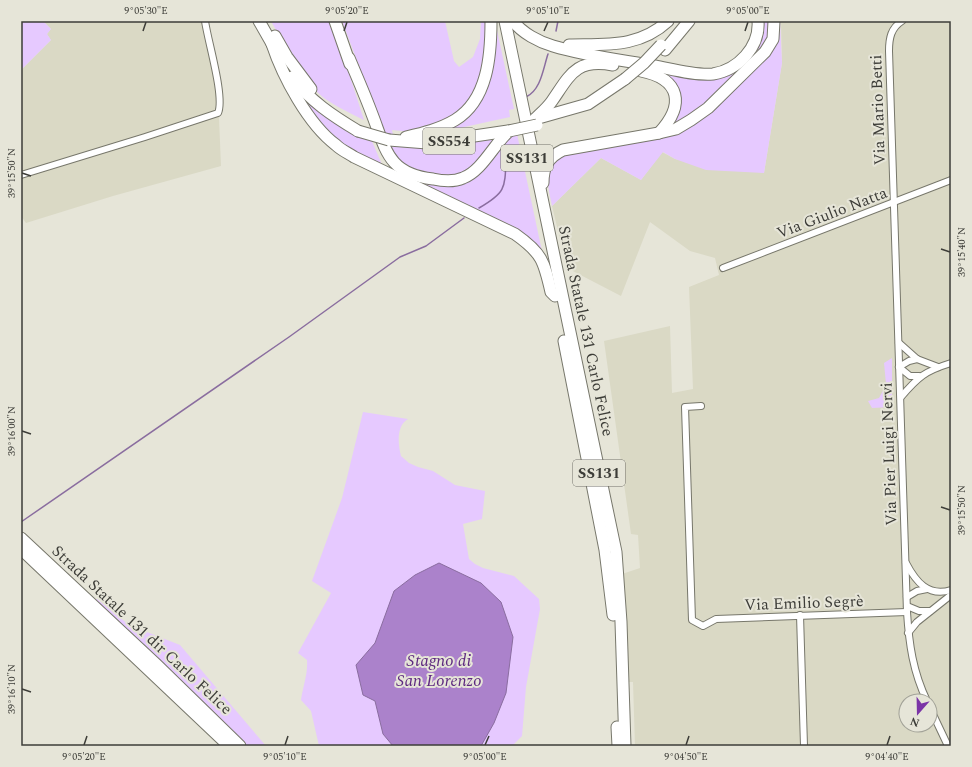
<svg xmlns="http://www.w3.org/2000/svg" width="972" height="767" font-family="Spectral,serif">
  <rect width="100%" height="100%" fill="#e6e5d8"/>
  <!-- built -->
  <g fill="#dad9c5" fill-rule="evenodd">
    <path d="M43,21H208L223,110L219,118L221,166L113,196L26,223L21,216V70L51,40L47,34L51,29Z"/>
    <path d="M781,21H951V746H635L633,682H629L622,574L640,568L638,535L631,534L604,341L670,326L672,393L693,389L689,287L719,275L715,258L690,251L650,222L621,296L567,268L552,206L601,158L641,180L662,152L675,159L764,173L782,63ZM906,701H930V725H906Z"/>
  </g>
  <!-- green -->
  <g fill="#e6c9ff">
    <path d="M21,21H43L51,29L47,34L51,40L21,70Z"/>
    <path d="M271,21H332L364,120C348,112 327,103 314,89C296,70 284,44 271,21Z"/>
    <path d="M342,21H445L454,61L459,67L473,57L480,39L481,21H487L485,64L477,92L453,119L411,132L392,130L395,144L498,135L480,161L465,172L451,177L424,175L395,161Z"/>
    <path d="M495,21L514,109L509,110L510,117L446,131L477,103Z"/>
    <path d="M762,21H771L769,41L704,107L670,128L679,108L653,69L676,74L742,64Z"/>
    <path d="M777,21H780L782,63L764,173L706,170L675,159L663,152L641,180L601,158L552,206C548,185 541,167 563,155L662,138L698,122L749,75Z"/>
    <path d="M294,85L371,139L383,167L339,144L326,133Z"/>
    <path d="M517,134L543,256L397,174C389,165 380,157 380,145L400,172L466,180L502,140Z"/>
    <path d="M892,358V383L886,384L884,363Z"/>
    <path d="M892,384V407L872,408L868,401L879,398L886,385Z"/>
    <path d="M363,412L408,419C396,426 398,444 401,456L409,463L418,467L433,471L455,485L485,491L482,519L463,524L469,559L475,564L483,568L514,576L539,599L540,609L526,687L522,736L512,746H319L311,711L301,700C303,686 308,674 307,660L298,653L331,593L312,581L342,498Z"/>
    <path d="M92,599H97L129,625L180,645L266,746H247Z"/>
  </g>
  <!-- water -->
  <path fill="#ab82cb" stroke="#8a6d9f" d="M439,563L481,583L501,602L513,637L506,693L494,723L481,746H393L383,734L375,701L363,695L356,665L375,643L394,591L415,575Z"/>
  <g fill="none" stroke-linecap="round" stroke-linejoin="round">
    <!-- stream -->
    <g stroke="#8a6d9f" stroke-width="1.5">
      <path d="M556,31L558,21"/>
      <path d="M526,97C541,90 543,69 548,54"/>
      <path d="M479,208C505,193 505,189 506,160"/>
      <path d="M21,522L289,337L400,257L426,246L464,218"/>
    </g>
    <!-- street casing -->
    <g stroke="#77776b" stroke-width="8">
      <g id="street">
        <path d="M902,21C891,28 889,38 889,51L907,612C909,644 913,672 927,701"/>
        <path d="M21,175L145,137L218,113C225,97 208,42 205,21"/>
        <path d="M723,268L951,180"/>
        <path d="M899,343L917,359L938,367"/>
        <path d="M899,367L910,376H919"/>
        <path d="M899,367L909,361L917,359"/>
        <path d="M901,397C918,377 925,371 951,363"/>
        <path d="M701,406L685,407L692,620L703,626L716,619L907,612"/>
        <path d="M906,563C916,582 928,597 951,590"/>
        <path d="M907,597L917,591L927,589"/>
        <path d="M907,606L919,611H930"/>
        <path d="M800,615L804,746"/>
        <path d="M908,633L917,622L951,595"/>
        <path d="M930,708L948,746"/>
      </g>
    </g>
    <!-- highway casing -->
    <g stroke="#77776b" stroke-width="13">
      <g id="highway">
        <path d="M259,21L275,49"/>
        <path d="M335,21L350,64"/>
        <path d="M505,21L616,552L621,622L625,746"/>
        <path d="M513,21C522,33 539,42 553,46C586,56 621,60 655,66C671,69 696,76 713,74C738,70 760,47 758,21"/>
        <path d="M275,36L287,57L311,89"/>
        <path d="M272,44C283,77 308,124 336,145C341,150 348,153 354,157L515,234C542,253 544,261 551,292L555,296"/>
        <path d="M569,45C606,44 639,48 668,21"/>
        <path d="M665,50L689,21"/>
        <path d="M349,58C357,77 365,95 372,114C386,150 388,174 433,179C442,181 454,182 463,178C482,171 494,144 509,131"/>
        <path d="M641,71C681,79 685,105 659,133"/>
        <path d="M292,77C310,101 333,116 358,131"/>
        <path d="M535,119C541,113 548,107 552,101C570,75 576,58 613,65"/>
        <path d="M535,119L588,104L625,79"/>
        <path d="M406,137C423,133 440,129 455,120C488,100 491,55 491,21"/>
        <path d="M389,140L427,143L508,131"/>
        <path d="M543,183C543,167 548,157 563,150L659,133L676,129L691,120L708,108L765,52L773,39L774,21"/>
        <path d="M564,341L605,550L613,615"/>
        <path d="M21,538L157,665L240,746"/>
        <path d="M21,549L229,746"/>
        <path d="M617,727L618,746"/>
      </g>
    </g>
    <!-- street -->
    <use href="#street" stroke="#fff" stroke-width="6"/>
    <!-- highway -->
    <use href="#highway" stroke="#fff" stroke-width="11"/>
    <!-- highway-bridge casing -->
    <g stroke="#77776b" stroke-width="13" stroke-linecap="butt">
      <g id="highway-bridge">
        <path d="M625,79L644,63L661,45"/>
        <path d="M358,131L389,140"/>
        <path d="M509,131L537,125"/>
      </g>
    </g>
    <!-- highway-bridge -->
    <use href="#highway-bridge" stroke="#fff" stroke-width="11"/>
  </g>
  <!-- ticks -->
  <path fill="none" stroke="#3d3d38" stroke-width="1.5" d="M143,31L146,22M344,31L347,22M544,31L548,22M745,31L748,22M22,173L31,176M941,249L950,252M22,431L31,434M941,507L950,510M22,689L31,692M84,745L87,736M285,745L288,736M485,745L489,736M686,745L689,736M887,745L890,736"/>
  <g text-anchor="middle" dominant-baseline="central" stroke-width="4" stroke-linejoin="round" paint-order="stroke">
    <!-- shield labels -->
    <g fill="#e6e5d8" stroke="#706f68" stroke-width="1">
      <rect x="423" y="128" width="52" height="26" rx="3"/>
      <rect x="501" y="145" width="52" height="26" rx="3"/>
      <rect x="573" y="460" width="52" height="26" rx="3"/>
    </g>
    <g font-size="15" font-weight="bold" fill="#3d3d38">
      <text x="449" y="141">SS554</text>
      <text x="527" y="158">SS131</text>
      <text x="599" y="473">SS131</text>
    </g>
    <!-- street labels -->
    <g font-size="16" fill="#3d3d38" stroke="#e6e5d8">
      <text transform="translate(878 110) rotate(-92)">Via Mario Betti</text>
      <text transform="translate(832 213) rotate(-21)">Via Giulio Natta</text>
      <text transform="translate(586 331) rotate(78)">Strada Statale 131 Carlo Felice</text>
      <text transform="translate(889 454) rotate(-92)">Via Pier Luigi Nervi</text>
      <text transform="translate(804 603) rotate(-2)">Via Emilio Segrè</text>
      <text transform="translate(142 630) rotate(43)">Strada Statale 131 dir Carlo Felice</text>
    </g>
    <!-- water labels -->
    <g font-size="17" font-style="italic" fill="#5d287f" stroke="#e6e5d8">
      <text x="439" y="661">Stagno di<tspan x="439" dy="20">San Lorenzo</tspan></text>
    </g>
  </g>
  <!-- border -->
  <rect width="972" height="767" fill="none" stroke="#e6e5d8" stroke-width="44"/>
  <!-- north arrow -->
  <g transform="translate(918 713) rotate(200)"><circle r="19" fill="#e6e5d8" stroke="#a2a298"/>
  <path d="M0-3L7 15L0 10L-7 15Z" fill="#7b34a7"/>
  <text y="-6" font-size="11" font-weight="bold" text-anchor="middle" fill="#3d3d38">N</text>
  </g>
  <rect x="22" y="22" width="928" height="723" fill="none" stroke="#3d3d38" stroke-width="1.5"/>
  <g font-size="10" text-anchor="middle" fill="#3d3d38">
    <text x="146" y="14">9°05'30"E</text>
    <text x="347" y="14">9°05'20"E</text>
    <text x="548" y="14">9°05'10"E</text>
    <text x="748" y="14">9°05'00"E</text>
    <text transform="translate(11 173) rotate(-90)" y="4">39°15'50"N</text>
    <text transform="translate(961 252) rotate(-90)" y="4">39°15'40"N</text>
    <text transform="translate(11 431) rotate(-90)" y="4">39°16'00"N</text>
    <text transform="translate(961 510) rotate(-90)" y="4">39°15'50"N</text>
    <text transform="translate(11 689) rotate(-90)" y="4">39°16'10"N</text>
    <text x="84" y="760">9°05'20"E</text>
    <text x="285" y="760">9°05'10"E</text>
    <text x="485" y="760">9°05'00"E</text>
    <text x="686" y="760">9°04'50"E</text>
    <text x="887" y="760">9°04'40"E</text>
  </g>
</svg>
